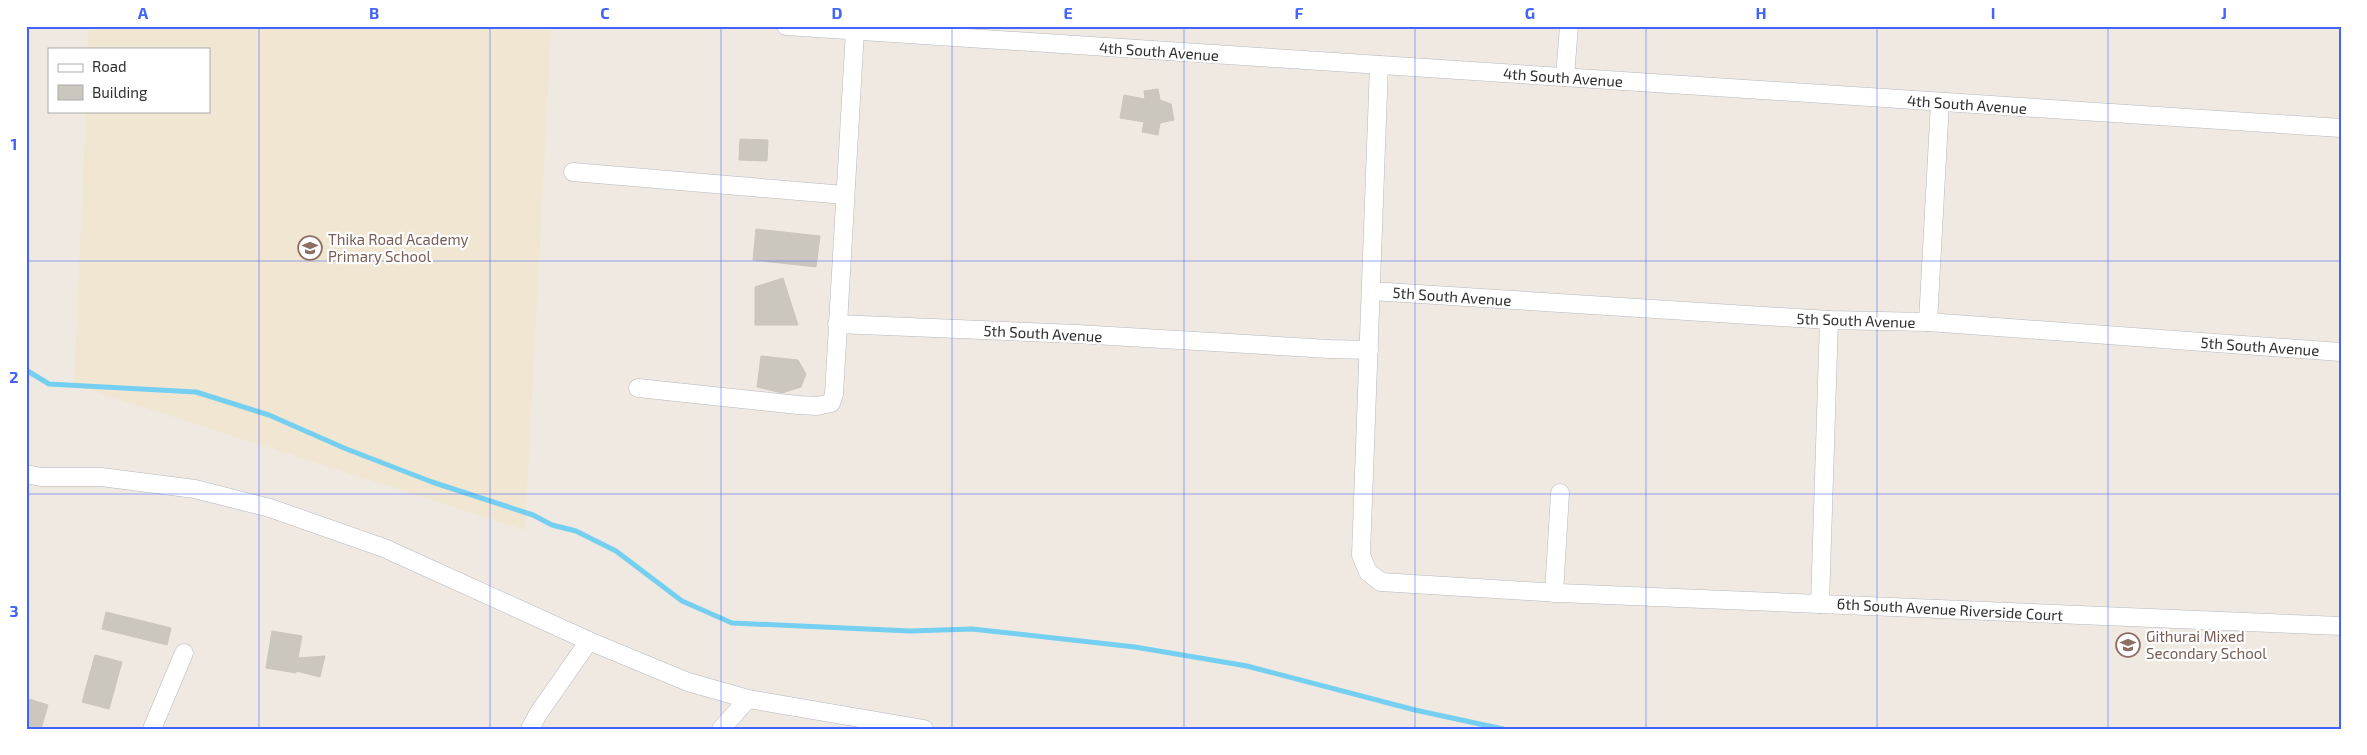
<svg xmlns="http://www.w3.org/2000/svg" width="2367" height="755" font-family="'Exo 2',sans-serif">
  <rect width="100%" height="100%" fill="#efe9e1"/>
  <!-- education -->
  <path fill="#f0e6d1" d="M89,26H509V28L551,31L525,530L74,385L86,111H209V49H88Z"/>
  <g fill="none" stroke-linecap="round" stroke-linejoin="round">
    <!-- stream -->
    <path stroke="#75cff0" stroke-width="5" d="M26,370L49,384L196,392L269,415L344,448L432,482L533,515L552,525L576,531L616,551L682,601L732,623L910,631L972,629L1135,647L1247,666L1415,710L1503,729"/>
  </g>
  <!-- building -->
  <g fill="#cbc7bf" stroke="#cbc5ba">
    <path d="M1158,89L1160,100L1171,104L1174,120L1160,123L1158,135L1142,132L1144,122L1120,118L1124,95L1145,99L1144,91Z"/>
    <path d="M740,139L768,140L767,161L739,160Z"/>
    <path d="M756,229L820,236L816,267L753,260Z"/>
    <path d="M783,278L798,325H755V287Z"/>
    <path d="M761,356L798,360L806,374L801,387L782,393L757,387Z"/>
    <path d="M106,612L171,628L167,645L102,629Z"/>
    <path d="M272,631L302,636L298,658L325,656L320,677L296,671V673L266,668Z"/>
    <path d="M95,655L122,662L109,709L82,702Z"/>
    <path d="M26,698L48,705L41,729H26Z"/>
  </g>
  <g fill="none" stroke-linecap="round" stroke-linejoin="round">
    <!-- street casing -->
    <g stroke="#b4b7c1" stroke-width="19">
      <g id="street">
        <path d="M786,26L2341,128"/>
        <path d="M1379,65L1361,555L1368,572L1381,582L1559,593L2341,626"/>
        <path d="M1565,77L1569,26"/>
        <path d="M573,172L845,195"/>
        <path d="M1371,291L1829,320L1928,322L2341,352"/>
        <path d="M1928,322L1940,102"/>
        <path d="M837,324L1077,334L1329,349L1369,350"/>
        <path d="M638,388L798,405L817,406L831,403L834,394L855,30"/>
        <path d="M26,474L41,477H101L195,489L270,508L384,548L589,641L688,682L748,699L924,729"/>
        <path d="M1554,593L1560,493"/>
        <path d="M1820,604L1829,320"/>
        <path d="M152,729L184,653"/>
        <path d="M530,729L538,714L589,641"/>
        <path d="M721,729L748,699"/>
      </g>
    </g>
    <!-- street -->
    <use href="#street" stroke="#fff" stroke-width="18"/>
  </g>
  <!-- grid -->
  <path fill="none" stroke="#4264fb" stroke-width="1" stroke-opacity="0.55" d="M259,26V729M490,26V729M721,26V729M952,26V729M1184,26V729M1415,26V729M1646,26V729M1877,26V729M2108,26V729M26,261H2341M26,494H2341"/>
  <!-- icons -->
  <defs>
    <g id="school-ring" transform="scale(1.25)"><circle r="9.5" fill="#fff" stroke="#8d6e63" stroke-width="1.5"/><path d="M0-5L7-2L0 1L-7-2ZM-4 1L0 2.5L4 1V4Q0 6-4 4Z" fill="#8d6e63"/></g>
  </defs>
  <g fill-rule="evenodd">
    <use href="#school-ring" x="310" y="248"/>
    <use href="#school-ring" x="2128" y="645"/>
  </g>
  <g text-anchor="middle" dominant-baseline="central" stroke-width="4.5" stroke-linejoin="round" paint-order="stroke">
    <!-- street labels -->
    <g font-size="15" fill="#2e2e2e" stroke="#fff">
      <text transform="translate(1159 51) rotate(4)">4th South Avenue</text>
      <text transform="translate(1563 77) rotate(4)">4th South Avenue</text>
      <text transform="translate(1967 104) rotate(4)">4th South Avenue</text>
      <text transform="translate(1452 296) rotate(4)">5th South Avenue</text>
      <text transform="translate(1856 320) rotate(2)">5th South Avenue</text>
      <text transform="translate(1043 333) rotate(3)">5th South Avenue</text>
      <text transform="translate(2260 346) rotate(4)">5th South Avenue</text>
      <text transform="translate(1950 609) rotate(3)">6th South Avenue Riverside Court</text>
    </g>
    <!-- education labels -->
    <g font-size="15" fill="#785e54" stroke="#fff" text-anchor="start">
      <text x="328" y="239">Thika Road Academy<tspan x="328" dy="17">Primary School</tspan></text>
      <text x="2146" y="636">Githurai Mixed<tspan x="2146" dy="17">Secondary School</tspan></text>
    </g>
  </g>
  <!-- border -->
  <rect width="2367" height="755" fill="none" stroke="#ffffff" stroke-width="55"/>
  <!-- legend -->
  <rect x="48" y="48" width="162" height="65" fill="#ffffff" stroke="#ababab"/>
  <rect x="58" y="64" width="25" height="8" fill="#ffffff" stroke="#ababab"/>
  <text x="92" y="72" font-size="15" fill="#2e2e2e">Road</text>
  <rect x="58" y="85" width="25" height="15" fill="#cbc7bf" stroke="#ababab"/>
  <text x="92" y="98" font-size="15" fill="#2e2e2e">Building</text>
  <rect x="28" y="28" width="2312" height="700" fill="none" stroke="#4264fb" stroke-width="2"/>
  <g font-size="16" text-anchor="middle" font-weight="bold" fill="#4264fb">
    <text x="143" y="19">A</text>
    <text x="374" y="19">B</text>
    <text x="605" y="19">C</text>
    <text x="837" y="19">D</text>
    <text x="1068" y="19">E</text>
    <text x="1299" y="19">F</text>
    <text x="1530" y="19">G</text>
    <text x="1761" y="19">H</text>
    <text x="1993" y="19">I</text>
    <text x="2224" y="19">J</text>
    <text x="14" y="150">1</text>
    <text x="14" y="383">2</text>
    <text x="14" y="617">3</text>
  </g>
</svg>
